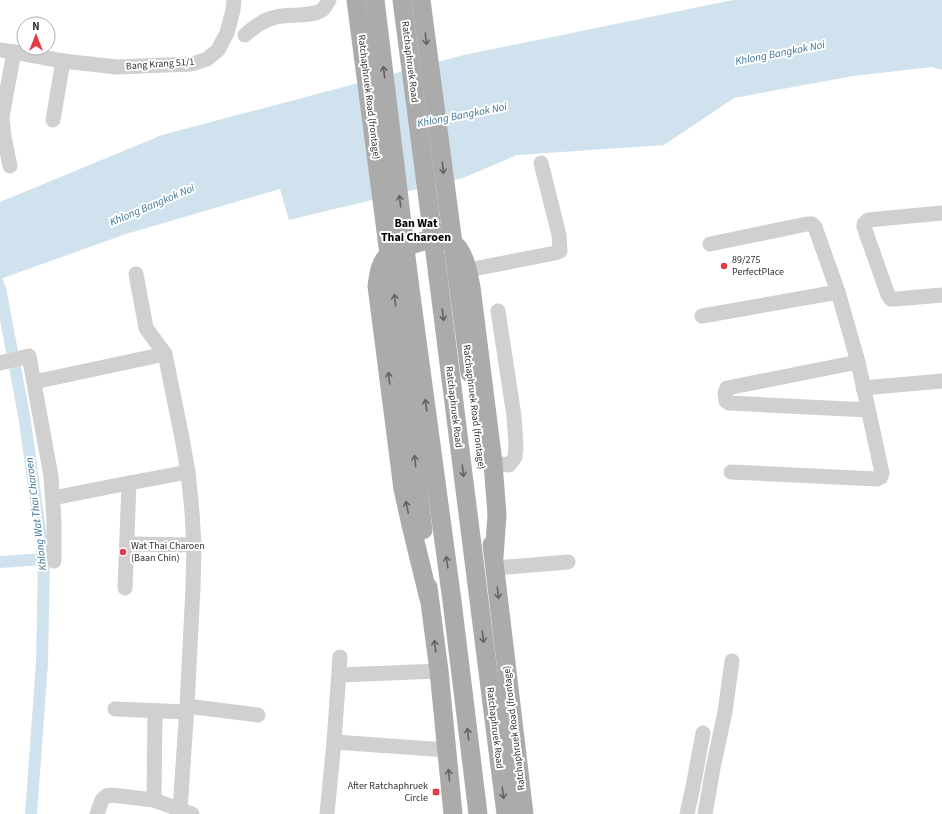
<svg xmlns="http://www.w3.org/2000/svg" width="942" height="814" font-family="'Source Sans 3',sans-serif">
  <rect width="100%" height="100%" fill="#fff"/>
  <!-- water -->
  <path fill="#cfe2ee" d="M733,0H942V70L932,67L853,76L734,98L664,145L517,155L463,178L289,220L280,189L126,234L3,278L5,295L0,296V202L162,135L464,55Z"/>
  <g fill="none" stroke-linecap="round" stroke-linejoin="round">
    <!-- canal -->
    <g stroke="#cfe2ee" stroke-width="12">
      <path d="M0,288L24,415L44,559L42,663L31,814"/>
      <path d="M0,562L44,559"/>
    </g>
    <!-- minor -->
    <g stroke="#d0d0d0" stroke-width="15">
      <path d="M245,35C254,27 264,19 276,17C289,14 312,17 322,10C325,8 327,3 329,0"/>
      <path d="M0,50L14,52L63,61L117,67L192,64L207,59L218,50L227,33L233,10L234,0"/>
      <path d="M53,120L63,61"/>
      <path d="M10,166L4,137L2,117L14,52"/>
      <path d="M942,213L868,220L864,224V227L888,295L891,299H896L942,295"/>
      <path d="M710,244L807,224H812L815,227L838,292L858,362L882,473L881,477L877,479L731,472"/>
      <path d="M468,270L555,253L560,251L559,235L541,163"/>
      <path d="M136,274L146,328L165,354L182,438L188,472L192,512L194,545L193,588L187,706L180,810"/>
      <path d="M702,316L838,292"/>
      <path d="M858,362L727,388L725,393L726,401L729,403L868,410"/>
      <path d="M0,363L29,356L51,476L54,521V561"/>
      <path d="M34,382L165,354"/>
      <path d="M863,388L942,381"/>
      <path d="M493,463L509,465L515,457L516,446L514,416L498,311"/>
      <path d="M53,498L129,483"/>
      <path d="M127,544L194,545"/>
      <path d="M495,568L568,562"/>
      <path d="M125,588L129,483L188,472"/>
      <path d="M340,675L439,671"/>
      <path d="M187,706L258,715"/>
      <path d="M115,709L186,712"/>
      <path d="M334,742L447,750"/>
      <path d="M154,800L155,711"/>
      <path d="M97,814L102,800L106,796L112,795L154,800L192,814"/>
      <path d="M327,814L334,742L340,657"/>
      <path d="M687,814L693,787L703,733"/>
      <path d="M705,814L713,768L725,712L732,661"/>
    </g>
    <!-- major -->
    <g stroke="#ababab" stroke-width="19">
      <path d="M438,276L506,814"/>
      <path d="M409,281L452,601L478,814"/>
      <path d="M400,339L423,530"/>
      <path d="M492,545L524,814"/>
      <path d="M428,587L439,671L453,814"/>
      <path d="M429,599L411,525L403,489L377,286C379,274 379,265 388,255C396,247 429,239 440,239C443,239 449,241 452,242C465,251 468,273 471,287L493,463L497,515L494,557"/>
    </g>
    <!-- major-bridge -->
    <g stroke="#ababab" stroke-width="19">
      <path d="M356,0L400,339"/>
      <path d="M375,0L409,281"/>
      <path d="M402,0L438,276"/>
      <path d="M421,0L470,373"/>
    </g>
  </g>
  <!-- one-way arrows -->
  <defs><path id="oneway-shaft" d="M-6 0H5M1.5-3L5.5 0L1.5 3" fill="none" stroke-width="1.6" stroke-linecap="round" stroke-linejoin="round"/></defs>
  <g stroke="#636363">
    <use href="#oneway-shaft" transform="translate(426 39) rotate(83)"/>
    <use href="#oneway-shaft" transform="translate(384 72) rotate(-97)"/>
    <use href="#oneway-shaft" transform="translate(443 168) rotate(83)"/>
    <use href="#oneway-shaft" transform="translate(400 201) rotate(-97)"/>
    <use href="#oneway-shaft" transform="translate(395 300) rotate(-97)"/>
    <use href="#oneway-shaft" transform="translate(443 315) rotate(83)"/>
    <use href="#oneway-shaft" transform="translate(389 378) rotate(-97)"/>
    <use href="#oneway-shaft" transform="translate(426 405) rotate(-98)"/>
    <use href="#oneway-shaft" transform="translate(415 461) rotate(-97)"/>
    <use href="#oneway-shaft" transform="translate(463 471) rotate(83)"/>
    <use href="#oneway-shaft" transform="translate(407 507) rotate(-102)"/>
    <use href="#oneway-shaft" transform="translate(447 562) rotate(-98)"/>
    <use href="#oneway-shaft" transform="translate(498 593) rotate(83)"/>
    <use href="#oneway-shaft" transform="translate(483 637) rotate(83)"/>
    <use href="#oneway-shaft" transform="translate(435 646) rotate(-97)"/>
    <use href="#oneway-shaft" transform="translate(468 734) rotate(-97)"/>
    <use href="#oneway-shaft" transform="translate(449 775) rotate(-95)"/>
    <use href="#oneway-shaft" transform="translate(503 793) rotate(83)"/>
  </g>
  <!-- markers -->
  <g fill="#e63946" stroke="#fff" stroke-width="1.5">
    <circle cx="724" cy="266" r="4"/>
    <circle cx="123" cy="552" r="4"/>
    <rect x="432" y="788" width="8" height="8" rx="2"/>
  </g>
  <g text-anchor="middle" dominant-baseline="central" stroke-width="4" stroke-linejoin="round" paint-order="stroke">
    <!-- street labels -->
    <g font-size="10" fill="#333" stroke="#fff">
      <text transform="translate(410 62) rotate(83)">Ratchaphruek Road</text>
      <text transform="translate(160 64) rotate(-4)">Bang Krang 51/1</text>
      <text transform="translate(369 97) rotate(83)">Ratchaphruek Road (frontage)</text>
      <text transform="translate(454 407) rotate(83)">Ratchaphruek Road</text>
      <text transform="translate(474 407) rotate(83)">Ratchaphruek Road (frontage)</text>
      <text transform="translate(495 728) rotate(83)">Ratchaphruek Road</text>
      <text transform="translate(514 728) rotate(-97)">Ratchaphruek Road (frontage)</text>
    </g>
    <!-- poi labels -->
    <g font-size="10" fill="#333" stroke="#fff" text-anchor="start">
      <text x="732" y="260">89/275<tspan x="732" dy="12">PerfectPlace</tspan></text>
      <text x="131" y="546">Wat Thai Charoen<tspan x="131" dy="12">(Baan Chin)</tspan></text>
      <text x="428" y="786" text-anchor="end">After Ratchaphruek<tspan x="428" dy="12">Circle</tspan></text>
    </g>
    <!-- water labels -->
    <g font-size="11" font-style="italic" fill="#3f7597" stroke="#fff">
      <text transform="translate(780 53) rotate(-11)">Khlong Bangkok Noi</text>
      <text transform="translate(462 115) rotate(-11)">Khlong Bangkok Noi</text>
      <text transform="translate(152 205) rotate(-23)">Khlong Bangkok Noi</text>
      <text transform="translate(36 514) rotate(-97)">Khlong Wat Thai Charoen</text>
    </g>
    <!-- quarter labels -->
    <g font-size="12" font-weight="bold" fill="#000" stroke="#fff">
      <text x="416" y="223">Ban Wat<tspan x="416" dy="14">Thai Charoen</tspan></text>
    </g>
  </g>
  <!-- north arrow -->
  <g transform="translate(36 36)"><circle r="19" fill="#ffffff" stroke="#adadad"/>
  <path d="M0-3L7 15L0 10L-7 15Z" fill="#e63946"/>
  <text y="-6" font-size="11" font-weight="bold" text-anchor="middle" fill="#333333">N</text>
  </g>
</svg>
